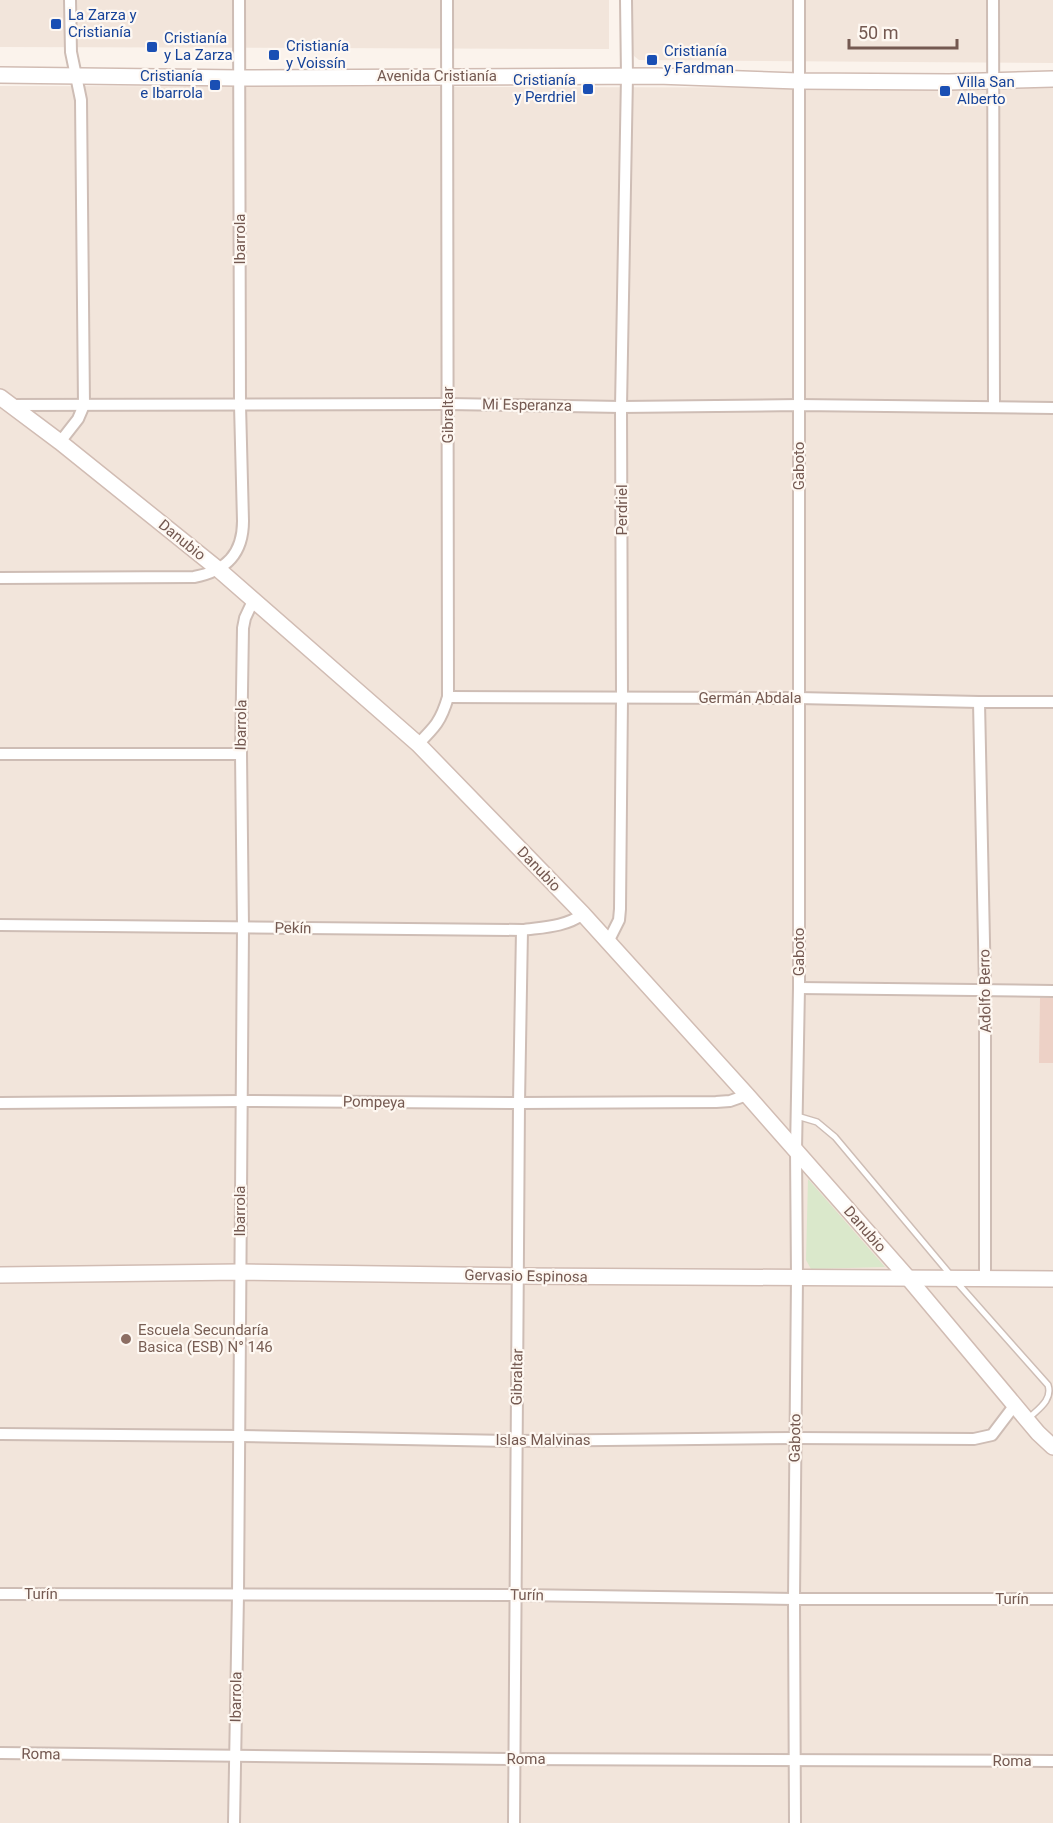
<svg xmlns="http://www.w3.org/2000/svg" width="1053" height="1823" font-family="Roboto,sans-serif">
  <rect width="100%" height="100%" fill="#fbf3ec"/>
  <!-- residential -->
  <g fill="#f2e5db">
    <path d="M0,0H609V49L0,47Z"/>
    <path d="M631,0H1053V63L639,60L634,56L631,49Z"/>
    <path d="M0,86L1053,88V1823H0Z"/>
  </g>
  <!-- green -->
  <path fill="#dae8cb" d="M808,1179L885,1267L811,1269L806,1260Z"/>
  <!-- building -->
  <path fill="#edd1c6" d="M1040,998H1053V1063H1039Z"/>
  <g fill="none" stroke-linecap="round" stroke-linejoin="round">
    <!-- lane casing -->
    <g stroke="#cebdb5" stroke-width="8">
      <path id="lane" d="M797,1116L817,1122L835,1137L954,1279L1048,1385C1053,1400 1038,1409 1028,1419"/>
    </g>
    <!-- street casing -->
    <g stroke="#cebdb5" stroke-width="14">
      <g id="street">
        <path d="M993,0L994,407"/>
        <path d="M9,405L448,404L621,407L799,405L1053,408"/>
        <path d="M60,442L78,419L84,405L81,100L71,52L70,0"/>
        <path d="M0,578L194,577C226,571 243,554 243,521L240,405L239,0"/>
        <path d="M448,697L798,698L979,702H1053"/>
        <path d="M979,702L985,989V1279"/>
        <path d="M418,744C435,727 441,721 448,697L447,0"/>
        <path d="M0,754H241"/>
        <path d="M0,925L522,930C544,927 565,927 583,914"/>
        <path d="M608,942L619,920L620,909L622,698L621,407L627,76L626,0"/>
        <path d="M799,988L1053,991"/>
        <path d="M0,1103L241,1101L519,1103L716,1102L730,1101L747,1095"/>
        <path d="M0,1434L239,1436L516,1441L795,1438L974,1439L992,1435L1014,1406"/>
        <path d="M0,1594L517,1595L794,1599H1053"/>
        <path d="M0,1753L514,1759L1053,1761"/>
        <path d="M234,1823L238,1595L243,927L241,754L243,628L245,618L253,601"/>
        <path d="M514,1823L519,1103L522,930"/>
        <path d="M795,1823L794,1599L797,1277L796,1150L799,988V0"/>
      </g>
    </g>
    <!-- secondary casing -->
    <g stroke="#d1bcb3" stroke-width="18">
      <g id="secondary">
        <path d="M0,75L240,78L657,76L798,81L949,82L1053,79"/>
        <path d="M0,397L60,442L218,569L418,744L583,914L747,1095L909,1279L1038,1433L1053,1447"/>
        <path d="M0,1275L240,1272L519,1276L1053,1279"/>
      </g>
    </g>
    <!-- lane -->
    <use href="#lane" stroke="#fff" stroke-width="5"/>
    <!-- street -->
    <use href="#street" stroke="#fff" stroke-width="10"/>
    <!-- secondary -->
    <use href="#secondary" stroke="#fff" stroke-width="15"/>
  </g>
  <!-- markers -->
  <g fill="#1a4fb4" stroke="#fef8f2" stroke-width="2">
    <rect x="50" y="18" width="12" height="12" rx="3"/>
    <rect x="146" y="41" width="12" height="12" rx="3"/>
    <rect x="268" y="49" width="12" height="12" rx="3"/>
    <rect x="646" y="54" width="12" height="12" rx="3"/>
    <rect x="209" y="79" width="12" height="12" rx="3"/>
    <rect x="582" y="83" width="12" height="12" rx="3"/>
    <rect x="939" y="85" width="12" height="12" rx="3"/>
  </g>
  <circle fill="#8d6e63" stroke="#fef8f2" stroke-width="2" cx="126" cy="1339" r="6"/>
  <g text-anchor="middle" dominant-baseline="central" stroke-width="4.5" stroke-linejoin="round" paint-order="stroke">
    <!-- transit labels -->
    <g font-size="15" fill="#164399" stroke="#fef8f2" text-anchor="start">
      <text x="68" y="15">La Zarza y<tspan x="68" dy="17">Cristianía</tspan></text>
      <text x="164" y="38">Cristianía<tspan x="164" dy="17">y La Zarza</tspan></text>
      <text x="286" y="46">Cristianía<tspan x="286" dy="17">y Voissín</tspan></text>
      <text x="664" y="51">Cristianía<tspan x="664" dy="17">y Fardman</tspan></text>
      <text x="203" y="76" text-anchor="end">Cristianía<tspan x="203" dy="17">e Ibarrola</tspan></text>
      <text x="576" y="80" text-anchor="end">Cristianía<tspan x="576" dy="17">y Perdriel</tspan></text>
      <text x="957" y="82">Villa San<tspan x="957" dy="17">Alberto</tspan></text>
    </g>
    <!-- street labels -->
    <g font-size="15" fill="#745951" stroke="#fef8f2">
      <text x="437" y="76">Avenida Cristianía</text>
      <text transform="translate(240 239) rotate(-90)">Ibarrola</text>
      <text transform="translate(527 405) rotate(1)">Mi Esperanza</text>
      <text transform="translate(448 415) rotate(-90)">Gibraltar</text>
      <text transform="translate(799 466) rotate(-90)">Gaboto</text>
      <text transform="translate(622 510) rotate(-90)">Perdriel</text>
      <text transform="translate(182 540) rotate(39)">Danubio</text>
      <text x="750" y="698">Germán Abdala</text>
      <text transform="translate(241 725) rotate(-89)">Ibarrola</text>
      <text transform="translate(539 869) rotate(46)">Danubio</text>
      <text transform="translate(293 928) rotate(1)">Pekín</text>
      <text transform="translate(799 952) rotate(-90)">Gaboto</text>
      <text transform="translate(985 991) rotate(-91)">Adolfo Berro</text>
      <text transform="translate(374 1102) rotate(1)">Pompeya</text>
      <text transform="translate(240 1211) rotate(-90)">Ibarrola</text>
      <text transform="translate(865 1229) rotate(49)">Danubio</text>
      <text transform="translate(526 1276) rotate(1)">Gervasio Espinosa</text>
      <text transform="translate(517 1377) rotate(-89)">Gibraltar</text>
      <text transform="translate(795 1438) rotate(-89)">Gaboto</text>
      <text x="543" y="1440">Islas Malvinas</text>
      <text x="41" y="1594">Turín</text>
      <text transform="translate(527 1595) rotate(1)">Turín</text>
      <text x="1012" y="1599">Turín</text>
      <text transform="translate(236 1697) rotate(-89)">Ibarrola</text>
      <text transform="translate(41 1754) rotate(1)">Roma</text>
      <text x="526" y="1759">Roma</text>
      <text x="1012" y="1761">Roma</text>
    </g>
    <!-- education labels -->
    <g font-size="15" fill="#785e54" stroke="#fef8f2" text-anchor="start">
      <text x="138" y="1330">Escuela Secundaría<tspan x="138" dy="17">Basica (ESB) N° 146</tspan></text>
    </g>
  </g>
  <!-- scale -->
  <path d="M849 39v9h108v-9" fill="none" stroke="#745951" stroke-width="3"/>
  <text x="858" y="39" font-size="18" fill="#745951" stroke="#fef8f2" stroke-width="4.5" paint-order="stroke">50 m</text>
</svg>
